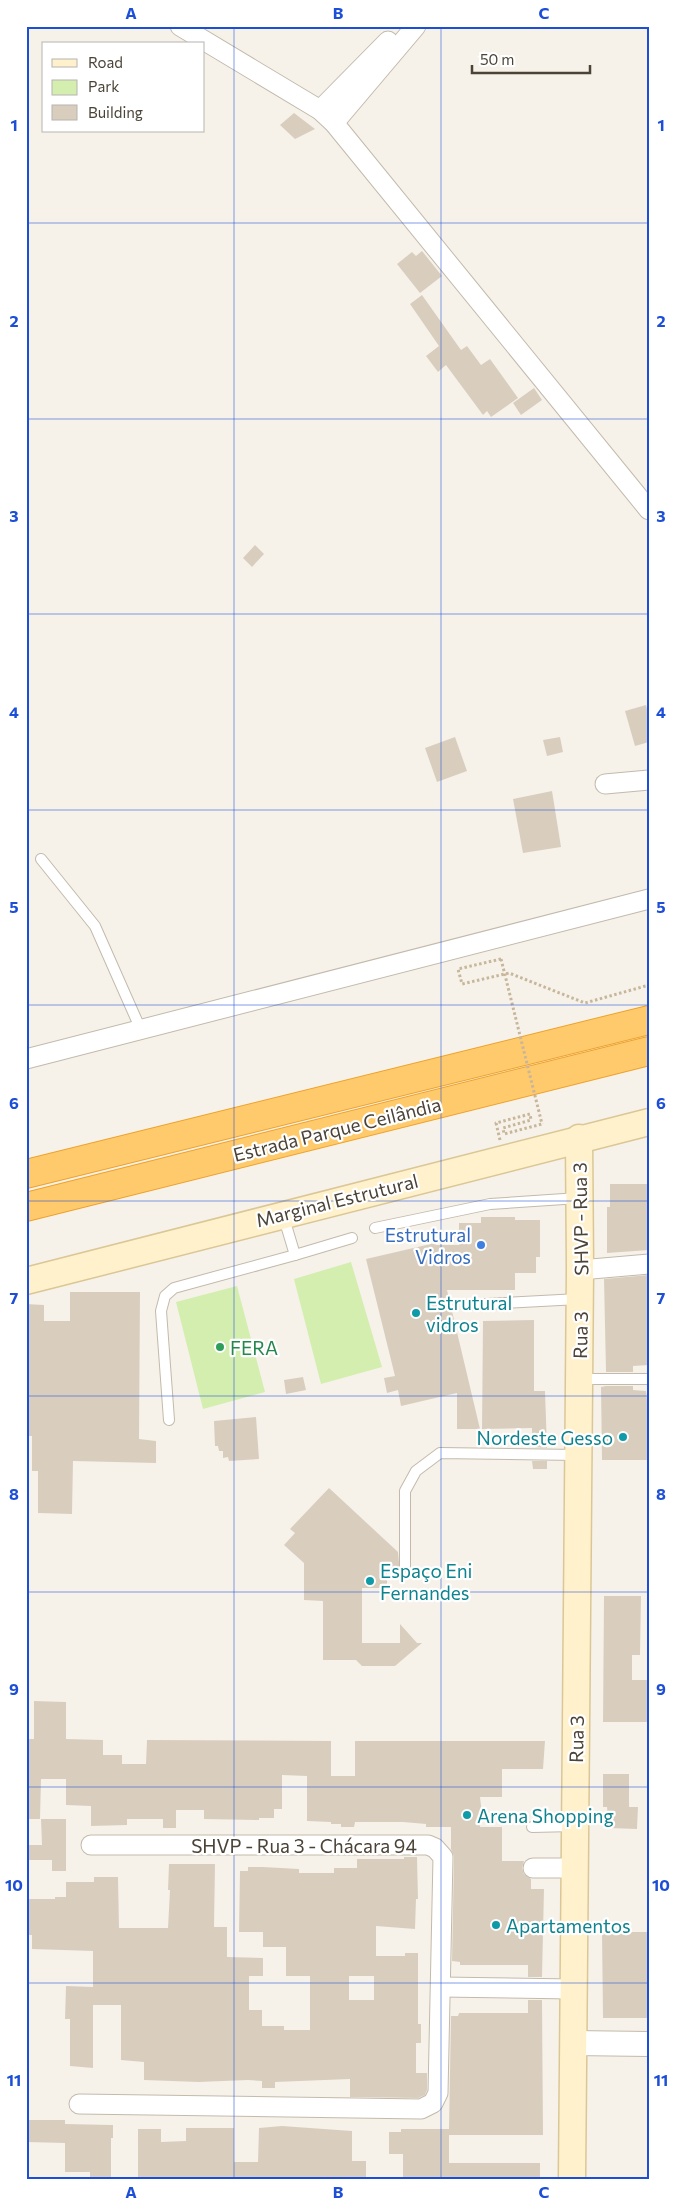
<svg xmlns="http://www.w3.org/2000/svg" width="675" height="2206" font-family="Commissioner,sans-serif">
  <rect width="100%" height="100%" fill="#f6f2ea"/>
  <!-- green -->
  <g fill="#d3eeaf">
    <path d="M351,1262L382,1367L321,1384L294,1279Z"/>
    <path d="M237,1286L265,1392L203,1409L176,1302Z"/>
  </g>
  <!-- building -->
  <g fill="#d9cebe" fill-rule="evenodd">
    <path d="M294,113L315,129L295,139L280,125Z"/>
    <path d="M422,251L442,276L420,293L397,264L412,252L416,256Z"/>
    <path d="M422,295L461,350L467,346L481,365L490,359L518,398L491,417L487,411L483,415L446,365L438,372L426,356L439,346L410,304Z"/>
    <path d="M534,388L542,400L521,415L513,403Z"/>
    <path d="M255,545L264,554L252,567L243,558Z"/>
    <path d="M646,705L649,716V742L635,746L625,711Z"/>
    <path d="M455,737L467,771L437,782L425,748Z"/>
    <path d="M560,737L563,752L547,756L543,740Z"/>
    <path d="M552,791L561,847L523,853L513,799Z"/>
    <path d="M610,1184H649V1250L607,1253V1207H610Z"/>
    <path d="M481,1217H515V1220H540V1257H536V1273H515V1290H447L480,1429H457V1393L401,1406L398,1390L387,1393L384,1378L395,1376L366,1259L435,1243L436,1245H459V1223H481Z"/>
    <path d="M649,1275V1365L633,1366V1372H606L604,1279Z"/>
    <path d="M70,1292H140L139,1439L156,1441V1463L73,1461L72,1514L38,1513V1471H32V1436H26V1304L44,1305V1321H70Z"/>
    <path d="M534,1320V1391H545L547,1448L532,1447V1428L482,1429L483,1321Z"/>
    <path d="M303,1377L306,1390L286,1394L284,1380Z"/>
    <path d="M606,1386H633V1390L646,1391L649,1415V1460H602L601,1387Z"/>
    <path d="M256,1417L259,1459L229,1461L228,1457L223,1458V1451H219L218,1446H215L214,1421Z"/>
    <path d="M532,1461H547V1469H533Z"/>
    <path d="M329,1488L398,1552L400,1573H387V1588H362V1643H400V1624L417,1643H422L395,1666H362L356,1660H323V1601L304,1600V1563L284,1545L295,1533L290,1529Z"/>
    <path d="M604,1596H641L640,1655H632V1680H649V1722H603Z"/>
    <path d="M34,1701L66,1702V1739L103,1740V1755H122V1764H146L147,1740L331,1741V1776H355V1741H545L543,1769H502V1797H480L482,1814L480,1827H502V1861H524L522,1868L524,1874L531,1879V1889H544L542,1977H528V1965H460V1962L452,1961L454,1857L451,1849V1827H426V1824L403,1822H355L354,1827H341V1824H331V1822L307,1821V1776L282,1775V1809H274V1818H259V1820L204,1819V1810H176V1828H163V1819H127V1825L91,1826V1806L66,1805V1779H41L40,1819H26V1739H34Z"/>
    <path d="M603,1774H629V1807H638L637,1829L609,1828L607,1807H603Z"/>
    <path d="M41,1819H66V1871H52V1860H26V1845H42Z"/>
    <path d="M404,1857H417L418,1899H416L415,1929L376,1926V1956H405V1953H418V2024H421V2043H416V2073H427V2090L425,2095L418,2098L350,2097V2079L275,2082V2088H262V2081L248,2080L199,2082L144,2080V2062L121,2060V2005H93V2068L70,2066V2019H65L66,1986L93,1987V1951L32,1949V1935H28V1923H26V1899H55V1897H66V1882H94V1877H118L119,1928H168L170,1890H168L169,1864H215L214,1927H227V1957L263,1958V1976H249V2010H262V2026H284V2030H310V1976H286V1947H263V1932H239L240,1871H248V1867H263L299,1869V1873H334V1868H357V1859H404ZM349,1976H374V2000H349Z"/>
    <path d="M602,1932H649V2018H603Z"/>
    <path d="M528,2000H542L543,2135H449V2163H540V2180H403V2154H389V2132H401V2129H449L451,2016H458L459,2013H528Z"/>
    <path d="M26,2120H65V2124L113,2125V2138H111V2180H90V2172H65V2143L26,2142Z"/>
    <path d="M282,2126L352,2131V2161H366V2180H138V2129H161V2142L186,2141V2128H234V2162H258L259,2128Z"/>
  </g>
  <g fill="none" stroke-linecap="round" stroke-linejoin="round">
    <!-- service casing -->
    <g stroke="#c3baab" stroke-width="12">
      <g id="service">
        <path d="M41,859L95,926L141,1030"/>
        <path d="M375,1228L490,1204L579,1198"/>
        <path d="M295,1255L352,1238"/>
        <path d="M467,1305L579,1299"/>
        <path d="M580,1379H649"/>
        <path d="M169,1420L161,1311L165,1296L174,1288L295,1255L283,1215"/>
        <path d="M405,1566V1491L416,1471L440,1453L578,1455"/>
        <path d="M532,1827L574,1826"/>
      </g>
    </g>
    <!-- minor casing -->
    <g stroke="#c3baab" stroke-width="21">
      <g id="minor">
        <path d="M180,26L320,110L334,123L649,510"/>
        <path d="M320,110L388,41"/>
        <path d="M334,123L416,26"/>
        <path d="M605,784L649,780"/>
        <path d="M26,1059L649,899"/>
        <path d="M580,1270L649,1264"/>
        <path d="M533,1868H576"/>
        <path d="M441,1987L573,1989"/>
        <path d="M79,2104L421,2109L433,2103L438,2093L443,1857L435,1848L428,1845H91"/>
      </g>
    </g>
    <!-- tertiary casing -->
    <g stroke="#c3baab" stroke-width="26">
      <path id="tertiary" d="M573,2043L649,2044"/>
    </g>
    <!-- secondary casing -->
    <g stroke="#dbc795" stroke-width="29">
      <g id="secondary">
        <path d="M26,1281L649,1122"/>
        <path d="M572,2180L580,1270L579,1138"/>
      </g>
    </g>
    <!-- motorway casing -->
    <g stroke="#eea22c" stroke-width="30">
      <g id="motorway">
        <path d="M26,1174L649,1020"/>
        <path d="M26,1207L649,1051"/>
      </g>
    </g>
    <!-- path -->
    <g stroke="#c7b69a" stroke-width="3" stroke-dasharray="2.5 2.5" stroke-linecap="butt">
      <path d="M501,959L458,969L462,984L509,973L585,1003L649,985"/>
      <path d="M500,1140L496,1123L530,1114L531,1120L503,1128L504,1134L542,1124"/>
    </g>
    <!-- service -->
    <use href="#service" stroke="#fff" stroke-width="10"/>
    <!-- minor -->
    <use href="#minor" stroke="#fff" stroke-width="19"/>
    <!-- tertiary -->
    <use href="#tertiary" stroke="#fff" stroke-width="24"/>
    <!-- secondary -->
    <use href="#secondary" stroke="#fff1cb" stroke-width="26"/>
    <!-- motorway -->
    <use href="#motorway" stroke="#ffca6c" stroke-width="28"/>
    <!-- path-bridge -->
    <path stroke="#c7b69a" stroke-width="3" stroke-dasharray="2.5 2.5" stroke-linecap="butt" d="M501,959L542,1124"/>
  </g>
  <!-- grid -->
  <path fill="none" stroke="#1d4ed8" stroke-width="1" stroke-opacity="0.55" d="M234,26V2180M441,26V2180M26,223H649M26,419H649M26,614H649M26,810H649M26,1005H649M26,1201H649M26,1396H649M26,1592H649M26,1787H649M26,1983H649"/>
  <!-- markers -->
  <circle fill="#3f7fe0" stroke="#fff" stroke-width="2" cx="481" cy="1245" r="5"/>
  <g fill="#0f9aa8" stroke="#fff" stroke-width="2">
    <circle cx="416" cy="1313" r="5"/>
    <circle cx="623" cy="1437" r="5"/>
    <circle cx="370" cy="1581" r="5"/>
    <circle cx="467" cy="1815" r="5"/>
    <circle cx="496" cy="1925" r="5"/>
  </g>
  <circle fill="#2e9e5b" stroke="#fff" stroke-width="2" cx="220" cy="1347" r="5"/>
  <g text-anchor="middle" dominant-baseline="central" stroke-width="4.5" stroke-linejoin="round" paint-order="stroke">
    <!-- street labels -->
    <g font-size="19" fill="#4b4337" stroke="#fff">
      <text transform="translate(337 1129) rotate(-14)">Estrada Parque Ceilândia</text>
      <text transform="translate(337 1200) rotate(-14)">Marginal Estrutural</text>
      <text transform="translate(580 1219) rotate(-91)">SHVP - Rua 3</text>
      <text transform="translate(580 1335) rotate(-89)">Rua 3</text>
      <text transform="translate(576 1739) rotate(-89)">Rua 3</text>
      <text x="304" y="1845">SHVP - Rua 3 - Chácara 94</text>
    </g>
    <!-- shop labels -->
    <g font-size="19" fill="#366cbe" stroke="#fff" text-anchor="end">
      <text x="471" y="1234">Estrutural<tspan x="471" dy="22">Vidros</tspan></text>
    </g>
    <!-- culture labels -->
    <g font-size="19" fill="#0d838f" stroke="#fff" text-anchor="start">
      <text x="426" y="1302">Estrutural<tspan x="426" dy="22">vidros</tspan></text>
      <text x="613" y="1437" text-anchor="end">Nordeste Gesso</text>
      <text x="380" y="1570">Espaço Eni<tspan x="380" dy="22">Fernandes</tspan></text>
      <text x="477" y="1815">Arena Shopping</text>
      <text x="506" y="1925">Apartamentos</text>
    </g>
    <!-- leisure labels -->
    <g font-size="19" fill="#27864d" stroke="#fff" text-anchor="start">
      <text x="230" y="1347">FERA</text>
    </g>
  </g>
  <!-- border -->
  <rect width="675" height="2206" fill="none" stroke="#ffffff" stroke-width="55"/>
  <!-- legend -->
  <rect x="42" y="42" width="162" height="90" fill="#ffffff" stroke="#b7b4af"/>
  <rect x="52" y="59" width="25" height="8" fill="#fff1cb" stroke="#b7b4af"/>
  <text x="88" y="68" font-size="15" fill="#4b4337">Road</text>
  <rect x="52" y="80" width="25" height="15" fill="#d3eeaf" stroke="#b7b4af"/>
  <text x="88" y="92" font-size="15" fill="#4b4337">Park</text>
  <rect x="52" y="105" width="25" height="15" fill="#d9cebe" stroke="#b7b4af"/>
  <text x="88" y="118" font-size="15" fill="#4b4337">Building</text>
  <!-- scale -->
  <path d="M472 65v8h118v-8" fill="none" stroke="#4b4337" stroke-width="2.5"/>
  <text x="480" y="65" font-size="15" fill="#4b4337" stroke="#ffffff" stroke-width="4" paint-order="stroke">50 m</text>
  <rect x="28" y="28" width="620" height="2150" fill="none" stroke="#1d4ed8" stroke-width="2"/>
  <g font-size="16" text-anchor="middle" font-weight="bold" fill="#1d4ed8">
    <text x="131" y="19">A</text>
    <text x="338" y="19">B</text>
    <text x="544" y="19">C</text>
    <text x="14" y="131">1</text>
    <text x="661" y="131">1</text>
    <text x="14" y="327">2</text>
    <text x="661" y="327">2</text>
    <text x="14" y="522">3</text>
    <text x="661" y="522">3</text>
    <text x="14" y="718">4</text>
    <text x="661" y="718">4</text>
    <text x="14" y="913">5</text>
    <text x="661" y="913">5</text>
    <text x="14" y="1109">6</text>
    <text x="661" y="1109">6</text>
    <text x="14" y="1304">7</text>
    <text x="661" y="1304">7</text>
    <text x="14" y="1500">8</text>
    <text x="661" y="1500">8</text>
    <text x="14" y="1695">9</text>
    <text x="661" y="1695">9</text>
    <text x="14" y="1891">10</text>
    <text x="661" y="1891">10</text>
    <text x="14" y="2086">11</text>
    <text x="661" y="2086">11</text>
    <text x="131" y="2198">A</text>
    <text x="338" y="2198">B</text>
    <text x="544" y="2198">C</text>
  </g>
</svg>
